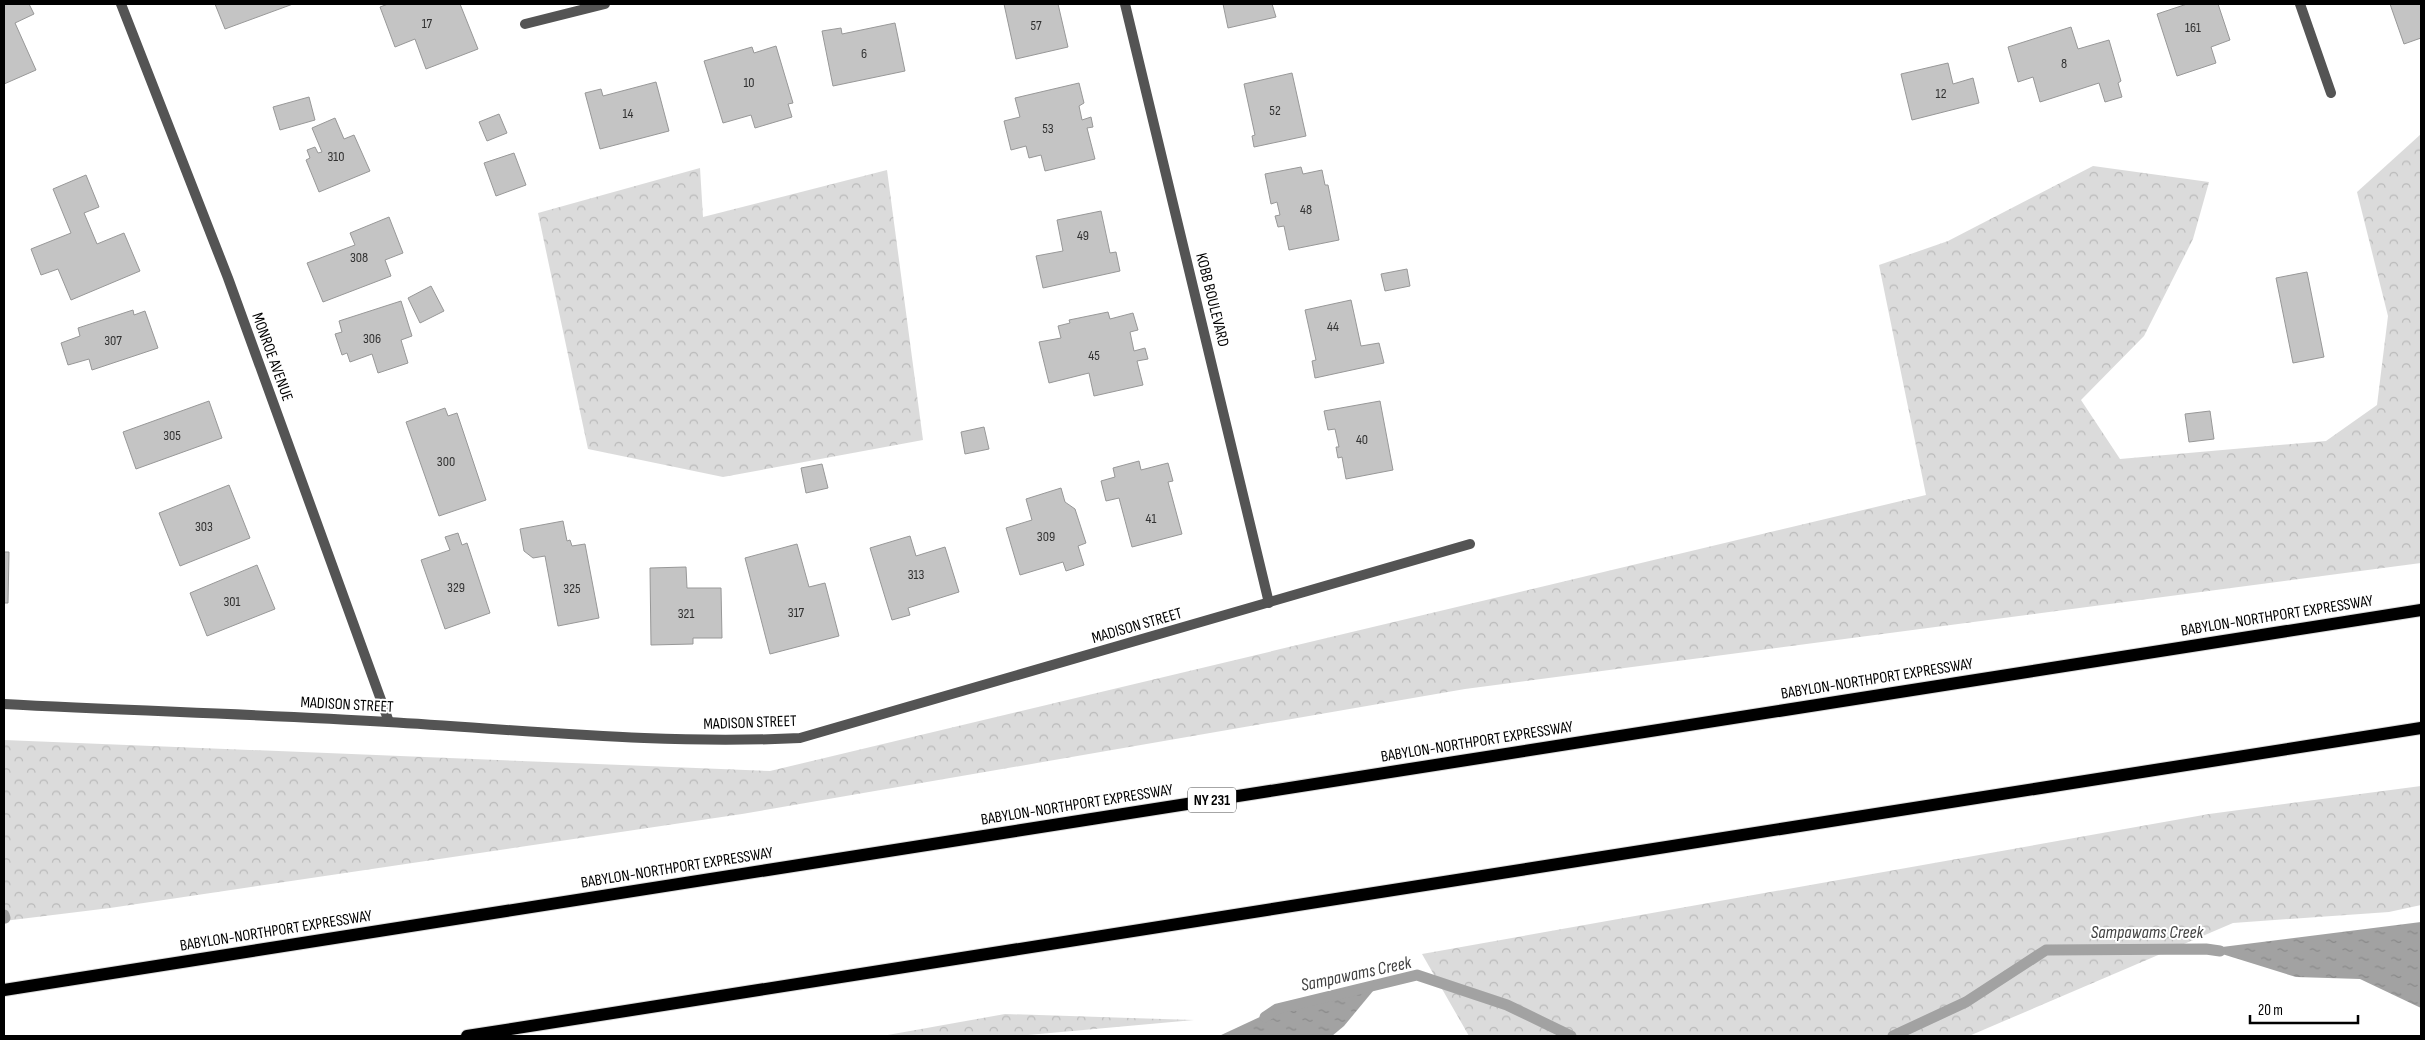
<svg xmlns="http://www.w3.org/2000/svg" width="2425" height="1040" font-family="'Sofia Sans Condensed',sans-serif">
  <defs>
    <pattern id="forest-crowns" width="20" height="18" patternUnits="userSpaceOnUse" patternTransform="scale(1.25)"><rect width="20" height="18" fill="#dbdbdb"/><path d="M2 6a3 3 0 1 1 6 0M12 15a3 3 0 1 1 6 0" fill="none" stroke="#bababa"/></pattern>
    <pattern id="water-ripples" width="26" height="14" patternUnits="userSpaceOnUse" patternTransform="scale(1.25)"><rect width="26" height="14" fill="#a2a2a2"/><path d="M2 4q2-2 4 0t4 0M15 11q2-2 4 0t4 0" fill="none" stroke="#8a8a8a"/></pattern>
  </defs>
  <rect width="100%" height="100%" fill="#fff"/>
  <!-- forest -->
  <g fill="url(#forest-crowns)">
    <path d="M2421,134V563L1465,689L742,814L110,908L4,921V740L770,771L1926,495L1879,265L1948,241L2093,166L2209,182L2193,239L2144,336L2081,400L2120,459L2326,441L2377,405L2388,316L2357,192Z"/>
    <path d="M700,168L703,217L887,170L923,440L723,477L588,449L538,213Z"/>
    <path d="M2421,786V905L2389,912L2233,923L1969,1036H1469L1422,954L2209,814Z"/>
    <path d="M1005,1014L1194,1020L1017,1036H882Z"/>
  </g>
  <!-- water -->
  <g fill="url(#water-ripples)">
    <path d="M2421,922V1008L2360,979L2296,977L2206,949Z"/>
    <path d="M1378,985L1344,1026L1332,1036H1219L1277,1009Z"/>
  </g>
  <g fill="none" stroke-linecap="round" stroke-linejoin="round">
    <!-- stream -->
    <g stroke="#a2a2a2" stroke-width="11">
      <path d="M4,915L5,918"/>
      <path d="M1265,1017L1277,1009L1417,975L1507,1005L1571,1036"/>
      <path d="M1893,1036L1966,1002L2046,950L2206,949L2220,951"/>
    </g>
  </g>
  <!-- building -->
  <g fill="#c4c4c4" stroke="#989898">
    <path d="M4,4H29L34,14L15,23L36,70L4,84Z"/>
    <path d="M215,4H293L225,29Z"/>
    <path d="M388,4H460L478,49L426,69L415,39L395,47L380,7Z"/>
    <path d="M1004,4H1058L1068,47L1016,59Z"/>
    <path d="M1223,4H1272L1276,17L1228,28Z"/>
    <path d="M2187,4H2218L2230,40L2211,47L2216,63L2177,76L2157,14Z"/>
    <path d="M2390,4H2421V38L2404,44Z"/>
    <path d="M895,23L905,71L833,86L822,31L841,28L842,34Z"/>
    <path d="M2071,27L2078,49L2109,40L2121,81L2118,83L2122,97L2105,102L2099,83L2040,102L2033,77L2018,82L2008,47Z"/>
    <path d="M776,46L793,103L788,104L792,117L755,128L751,115L723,123L704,61L752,47L754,53Z"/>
    <path d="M1948,63L1953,84L1973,78L1979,103L1912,120L1901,74Z"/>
    <path d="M1292,73L1306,136L1254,147L1252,136L1255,135L1244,84Z"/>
    <path d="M656,82L669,131L600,149L585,93L601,89L603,96Z"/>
    <path d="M1079,83L1084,103L1079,106L1082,120L1091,117L1093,127L1087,128L1095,159L1045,171L1041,155L1029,158L1026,146L1011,150L1004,121L1020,117L1015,98Z"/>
    <path d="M309,97L315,120L280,130L273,107Z"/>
    <path d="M499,114L507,133L487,141L479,122Z"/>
    <path d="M335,118L344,139L354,135L370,171L319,192L306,160L310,158L307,150L315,147L318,153L322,152L312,128Z"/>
    <path d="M514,153L526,185L496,196L484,163Z"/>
    <path d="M1301,167L1303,174L1322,170L1325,185H1328L1339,240L1289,250L1284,226L1278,227L1275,216L1280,215L1277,202L1271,204L1265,174Z"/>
    <path d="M86,175L99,207L84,213L97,244L124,233L140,271L71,300L58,269L41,275L31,249L71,233L53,189Z"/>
    <path d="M1101,211L1110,253L1116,252L1120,271L1043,288L1036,256L1063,251L1057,220Z"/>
    <path d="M389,217L403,253L385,260L391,276L323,302L307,263L355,245L350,233Z"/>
    <path d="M1407,269L1410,286L1385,291L1381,274Z"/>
    <path d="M2307,272L2324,357L2293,363L2276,278Z"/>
    <path d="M431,286L444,311L420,323L408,298Z"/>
    <path d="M1351,300L1361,346L1379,343L1384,363L1315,378L1312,361L1316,360L1305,310Z"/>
    <path d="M401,301L412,336L401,340L408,363L378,373L372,354L350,362L347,353L342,355L335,334L342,332L339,321Z"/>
    <path d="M133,310L134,315L145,311L158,348L92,370L89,359L68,365L61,343L80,336L78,328Z"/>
    <path d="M1108,312L1110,319L1133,313L1138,330L1130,332L1134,351L1145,348L1148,359L1137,361L1143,385L1094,396L1089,373L1049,383L1039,342L1061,338L1058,326L1070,323L1069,320Z"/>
    <path d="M209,401L222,438L136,469L123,432Z"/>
    <path d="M1380,401L1393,470L1346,479L1342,457L1338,458L1336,447H1339L1335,429L1328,430L1324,411Z"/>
    <path d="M445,408L448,416L457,413L486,500L439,516L406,422Z"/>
    <path d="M2210,411L2214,439L2189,442L2185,414Z"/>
    <path d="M984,427L989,449L965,454L961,432Z"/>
    <path d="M1139,461L1141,470L1168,463L1173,481L1168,482L1182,534L1132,547L1119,498L1106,501L1101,481L1115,477L1113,468Z"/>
    <path d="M822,464L828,488L806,493L801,468Z"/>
    <path d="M229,485L250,538L180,566L159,513Z"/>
    <path d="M1061,488L1065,502L1075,509L1086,543L1078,546L1084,565L1066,571L1063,562L1020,575L1006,528L1032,520L1026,499Z"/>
    <path d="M563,521L567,541L570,540L572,546L585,544L599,618L558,626L545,556L533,558L524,551L520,529Z"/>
    <path d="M458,533L462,545L467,543L490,613L445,629L421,560L450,550L445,537Z"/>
    <path d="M910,536L916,556L945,547L959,592L908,608L910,615L892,620L870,548Z"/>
    <path d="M797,544L809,587L825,583L839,636L770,654L745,558Z"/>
    <path d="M4,552H9L8,603H4Z"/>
    <path d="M257,565L275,609L207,636L190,593Z"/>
    <path d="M686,567L687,588H721L722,638H693V644L651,645L650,568Z"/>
  </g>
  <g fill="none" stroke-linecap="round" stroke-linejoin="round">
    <!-- primary casing -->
    <g stroke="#dbdbdb" stroke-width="14">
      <g id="primary">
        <path d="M4,990L2421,610"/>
        <path d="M467,1036L2421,728"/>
      </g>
    </g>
    <!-- street -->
    <g stroke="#545454" stroke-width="10">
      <path d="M121,4L228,278L389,722"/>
      <path d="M1125,4L1269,603"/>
      <path d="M2300,4L2331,93"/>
      <path d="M525,24L605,4"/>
      <path d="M4,704C132,711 260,714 388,722C526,730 662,745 800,738L1470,544"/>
    </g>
    <!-- primary -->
    <use href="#primary" stroke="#000" stroke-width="12"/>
  </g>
  <g text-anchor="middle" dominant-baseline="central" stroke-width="4" stroke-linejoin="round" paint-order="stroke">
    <!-- number labels -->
    <g font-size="14" fill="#313131">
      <text x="427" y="23">17</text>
      <text x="1036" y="25">57</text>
      <text x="2193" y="27">161</text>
      <text x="864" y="53">6</text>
      <text x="2064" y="63">8</text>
      <text x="749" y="82">10</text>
      <text x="1941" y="93">12</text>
      <text x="1275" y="110">52</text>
      <text x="628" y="113">14</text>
      <text x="1048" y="128">53</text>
      <text x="336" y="156">310</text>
      <text x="1306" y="209">48</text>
      <text x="1083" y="235">49</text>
      <text x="359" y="257">308</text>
      <text x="1333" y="326">44</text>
      <text x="372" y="338">306</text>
      <text x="113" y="340">307</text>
      <text x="1094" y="355">45</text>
      <text x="172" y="435">305</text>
      <text x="1362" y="439">40</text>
      <text x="446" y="461">300</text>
      <text x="1151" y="518">41</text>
      <text x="204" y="526">303</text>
      <text x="1046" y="536">309</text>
      <text x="916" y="574">313</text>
      <text x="456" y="587">329</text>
      <text x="572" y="588">325</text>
      <text x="232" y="601">301</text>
      <text x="796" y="612">317</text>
      <text x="686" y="613">321</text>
    </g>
    <!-- shield labels -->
    <rect fill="#fff" stroke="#4c4c4c" stroke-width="1" x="1188" y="787.5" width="48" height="25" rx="4"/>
    <g font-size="15" font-weight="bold" fill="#000">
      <text x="1212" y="800">NY 231</text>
    </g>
    <!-- street labels -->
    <g font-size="16" fill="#000" stroke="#fff">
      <text transform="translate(1212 300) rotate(76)">KOBB BOULEVARD</text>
      <text transform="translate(272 357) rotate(70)">MONROE AVENUE</text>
      <text transform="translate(2277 616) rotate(-9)">BABYLON-NORTHPORT EXPRESSWAY</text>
      <text transform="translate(1137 626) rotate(-16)">MADISON STREET</text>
      <text transform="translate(1877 679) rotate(-9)">BABYLON-NORTHPORT EXPRESSWAY</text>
      <text transform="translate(347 705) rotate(3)">MADISON STREET</text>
      <text transform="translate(750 723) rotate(-2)">MADISON STREET</text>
      <text transform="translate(1477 742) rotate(-9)">BABYLON-NORTHPORT EXPRESSWAY</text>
      <text transform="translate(1077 805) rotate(-9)">BABYLON-NORTHPORT EXPRESSWAY</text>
      <text transform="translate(677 868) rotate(-9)">BABYLON-NORTHPORT EXPRESSWAY</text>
      <text transform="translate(276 931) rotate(-9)">BABYLON-NORTHPORT EXPRESSWAY</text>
    </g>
    <!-- water labels -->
    <g font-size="18" font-style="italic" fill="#434343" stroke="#fff">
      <text x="2147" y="932">Sampawams Creek</text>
      <text transform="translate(1356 974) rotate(-12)">Sampawams Creek</text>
    </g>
  </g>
  <!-- border -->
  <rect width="2425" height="1040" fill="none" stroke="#000000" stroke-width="10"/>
  <!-- scale -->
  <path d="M2250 1015v8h108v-8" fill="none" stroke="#000000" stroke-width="2.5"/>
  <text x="2258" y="1015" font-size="15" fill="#000000" stroke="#ffffff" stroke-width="4" paint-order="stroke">20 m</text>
</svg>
